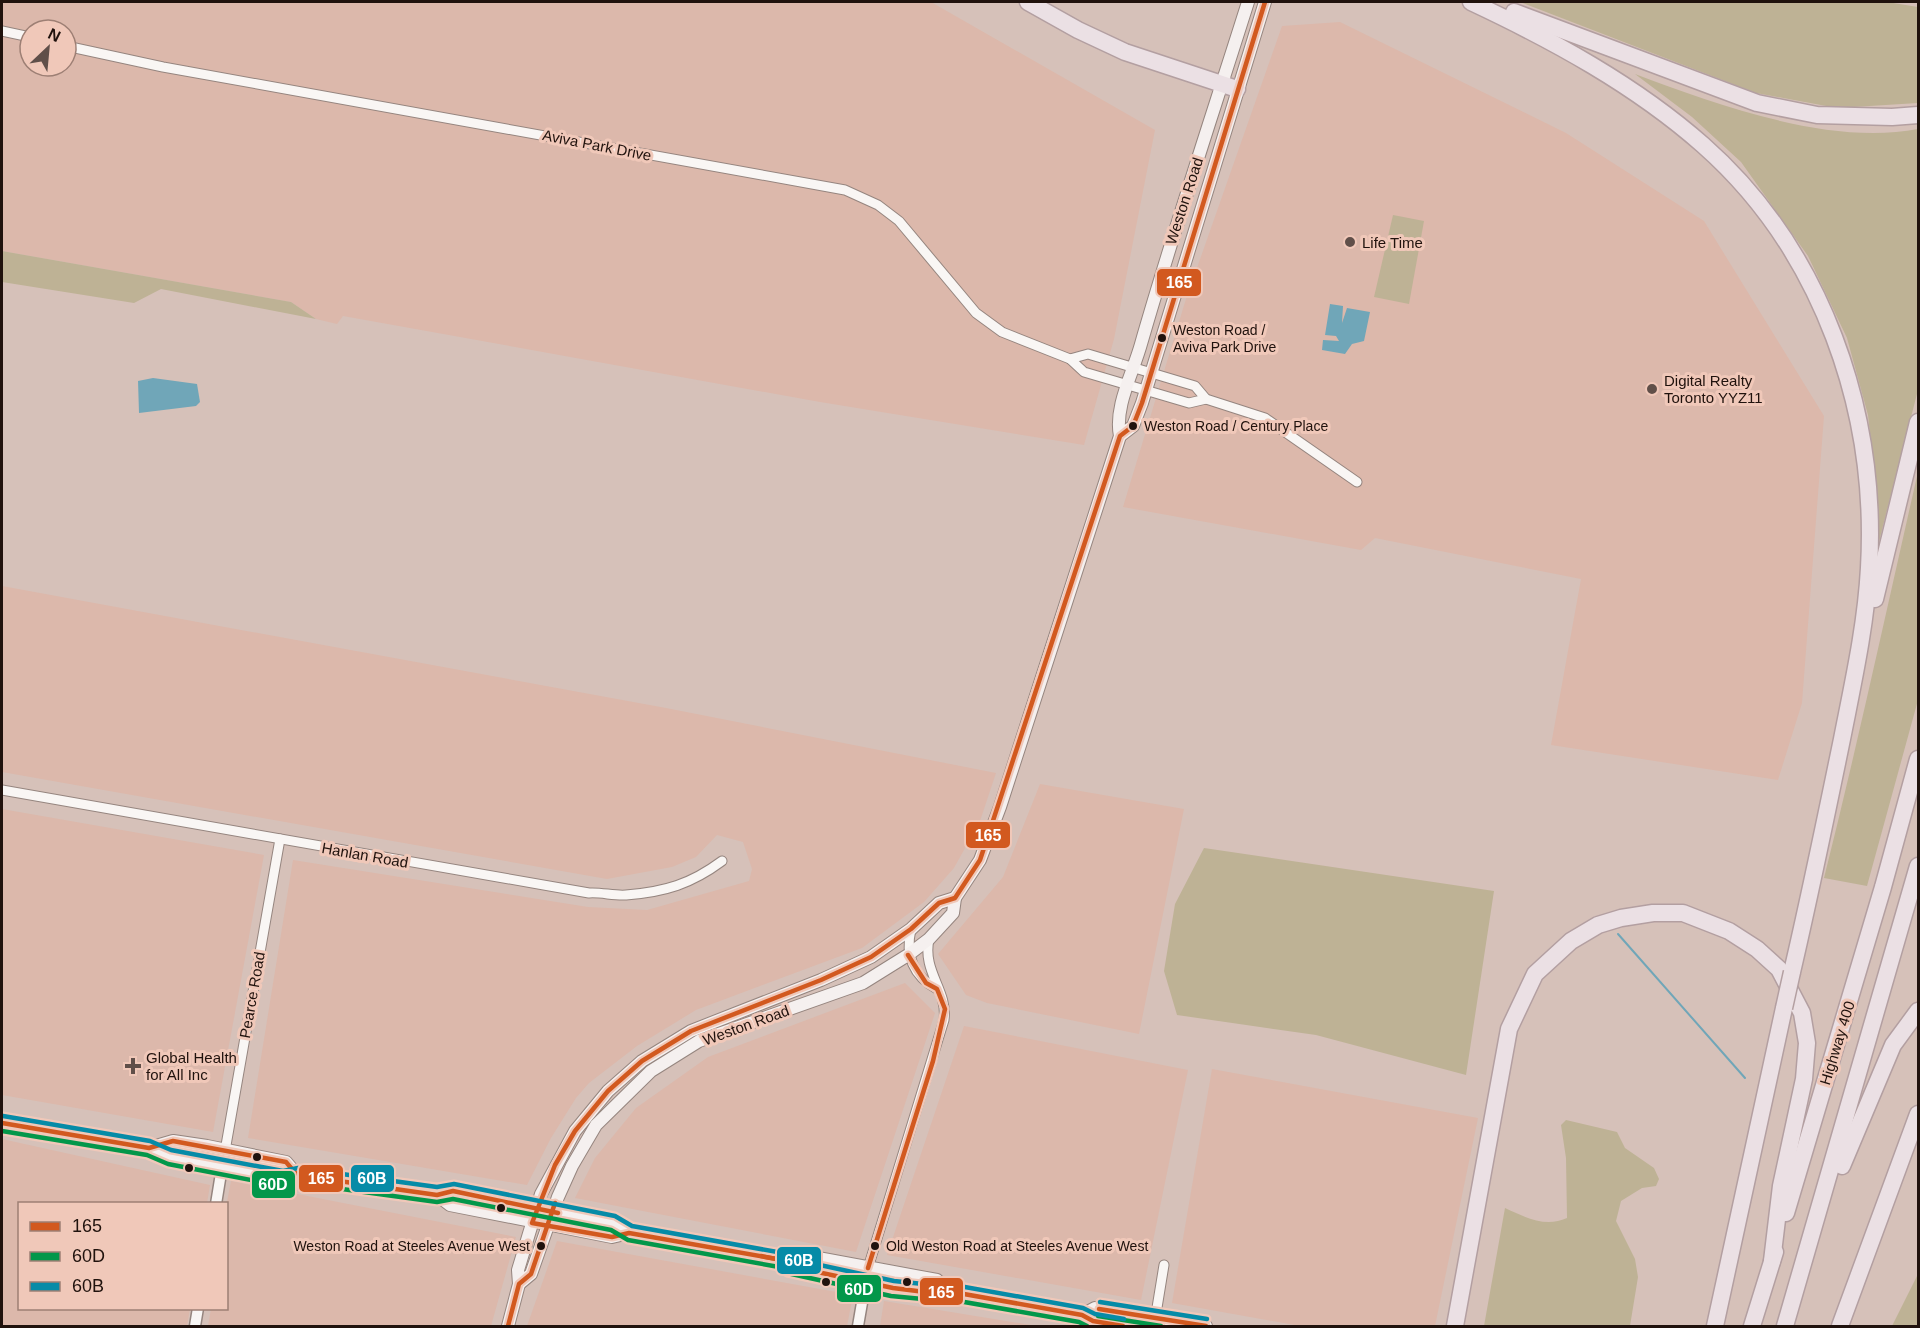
<svg xmlns="http://www.w3.org/2000/svg" width="1920" height="1328" font-family="Arial,sans-serif">
  <rect width="100%" height="100%" fill="#d6c1b9"/>
  <!-- built -->
  <g fill="#dcb8ab" fill-rule="evenodd">
    <path d="M2,2H931L1155,130L1114,339L1084,445L820,402L343,316L337,324L316,319L291,302L2,251ZM30,30H66V66H30Z"/>
    <path d="M1340,22L1566,133L1704,221L1824,416L1802,703L1778,780L1551,745L1581,579L1375,538L1361,550L1123,507L1185,302L1282,26Z"/>
    <path d="M2,586L666,708L996,773L980,821L954,868L924,902L862,948L696,1010L637,1046L589,1083L576,1098L551,1138L527,1185L248,1138L293,860L588,907L647,910L749,881L752,869L743,842L717,835L696,857L672,867L607,879L2,772Z"/>
    <path d="M1040,784L1184,809L1139,1034L987,1003L966,995L938,954L1003,877Z"/>
    <path d="M2,809L264,855L213,1132L2,1095Z"/>
    <path d="M905,983L935,1013L856,1252L575,1198L595,1158L636,1108L708,1057Z"/>
    <path d="M964,1026L1188,1070L1141,1300L887,1255Z"/>
    <path d="M1212,1069L1478,1118L1435,1326H1300L1172,1303Z"/>
    <path d="M2,1139L210,1185L207,1203L20,1204V1308L190,1309L187,1326H2Z"/>
    <path d="M231,1181L516,1237L491,1326H208L211,1309L226,1308V1207Z"/>
    <path d="M557,1241L853,1295L847,1326H527Z"/>
    <path d="M884,1301L1037,1326H880Z"/>
  </g>
  <!-- green -->
  <g fill="#beb295">
    <path d="M1520,2H1887L1918,7V103L1837,108L1756,93Z"/>
    <path d="M1635,74C1718,105 1829,146 1918,129V390L1875,557L1876,489L1868,415L1847,338L1808,256L1741,162L1692,117Z"/>
    <path d="M1393,215L1424,221L1409,304L1374,297Z"/>
    <path d="M2,251L291,302L316,319L161,289L134,303L2,282Z"/>
    <path d="M1918,472V700L1867,886L1824,878C1858,743 1887,607 1918,472Z"/>
    <path d="M1204,848L1494,891L1466,1075L1316,1035L1177,1015L1164,971L1175,904Z"/>
    <path d="M1566,1120L1617,1132L1625,1148L1654,1168L1659,1179L1656,1186L1642,1188L1621,1201L1616,1221L1635,1259L1638,1277L1630,1326H1484L1505,1208C1525,1217 1545,1228 1567,1218L1566,1158L1561,1125Z"/>
    <path d="M1918,1274V1326H1892Z"/>
  </g>
  <!-- water -->
  <g fill="#70a6b8">
    <path d="M1330,304L1343,306L1342,323L1347,308L1370,312L1364,341L1352,344L1345,354L1322,350L1323,340L1339,341L1336,336L1325,335Z"/>
    <path d="M153,378L197,384L200,402L196,406L139,413L138,381Z"/>
  </g>
  <g fill="none" stroke-linecap="round" stroke-linejoin="round">
    <!-- stream -->
    <path stroke="#70a6b8" stroke-width="2" d="M1618,934L1745,1078"/>
    <!-- minor casing -->
    <g stroke="#95857f" stroke-width="11">
      <g id="minor">
        <path d="M2,31L30,37"/>
        <path d="M66,46L163,67L845,190L878,205L899,221L976,313L1002,332L1070,359L1084,372L1189,403L1206,399"/>
        <path d="M1070,359L1088,354L1195,386L1206,399L1265,418L1357,482"/>
        <path d="M2,790L589,893C601,892 614,896 626,895C665,892 691,884 722,861"/>
        <path d="M911,929C905,955 913,976 937,989"/>
        <path d="M225,1151L280,839"/>
        <path d="M868,1268L944,1020C948,990 922,972 929,939"/>
        <path d="M1154,1326L1164,1265"/>
      </g>
    </g>
    <!-- tertiary casing -->
    <g stroke="#95857f" stroke-width="13">
      <g id="tertiary">
        <path d="M216,1204L222,1167"/>
        <path d="M195,1326L198,1308"/>
        <path d="M858,1326L868,1268"/>
      </g>
    </g>
    <!-- secondary casing -->
    <g stroke="#95857f" stroke-width="14">
      <g id="secondary">
        <path d="M1120,436L1133,426L1142,403L1265,2"/>
        <path d="M2,1123L149,1148L169,1157L283,1179L297,1175L437,1195L453,1191L614,1223L629,1233L782,1260L789,1266C823,1273 917,1299 947,1291L1082,1315L1093,1321L1123,1326"/>
        <path d="M149,1148L173,1141L207,1146L286,1162L297,1175"/>
        <path d="M437,1195L450,1205L612,1237L629,1233"/>
        <path d="M782,1260L791,1253L937,1280L947,1291"/>
        <path d="M519,1284L531,1274L558,1197L572,1166L596,1125L651,1071L699,1041L863,983L908,955L929,939L953,913L955,898L980,860L1000,807L1120,436C1114,407 1133,373 1141,344C1174,229 1212,116 1248,2"/>
        <path d="M1082,1315L1095,1308L1206,1326"/>
        <path d="M508,1326L519,1284L518,1270L541,1194L575,1131L608,1091L642,1061L691,1031L821,980L871,957L911,929L939,903L955,898"/>
      </g>
    </g>
    <!-- motorway casing -->
    <g stroke="#b39fa1" stroke-width="19">
      <g id="motorway">
        <path d="M1028,2L1078,30L1125,52L1237,89"/>
        <path d="M1471,2C1552,40 1635,85 1703,145C1822,250 1878,411 1869,568C1866,625 1853,683 1842,739C1826,817 1810,895 1792,972"/>
        <path d="M1514,12L1757,103L1817,115L1892,117L1918,115"/>
        <path d="M1875,599L1918,422"/>
        <path d="M1842,1166L1893,1045L1918,1011"/>
        <path d="M1786,1213L1883,887L1918,759"/>
        <path d="M1455,1326L1509,1029L1535,974L1571,941L1598,925L1621,918L1653,913H1683L1729,931L1757,949L1779,969L1802,1013L1807,1043L1804,1079L1781,1186L1772,1261"/>
        <path d="M1715,1326L1784,1008"/>
        <path d="M1752,1326L1775,1252"/>
        <path d="M1785,1326L1918,866"/>
        <path d="M1840,1326L1918,1114"/>
      </g>
    </g>
    <!-- minor -->
    <use href="#minor" stroke="#f9f6f4" stroke-width="9"/>
    <!-- tertiary -->
    <use href="#tertiary" stroke="#f9f6f4" stroke-width="10"/>
    <!-- secondary -->
    <use href="#secondary" stroke="#f5f0ef" stroke-width="12"/>
    <!-- motorway -->
    <use href="#motorway" stroke="#ebe0e4" stroke-width="16"/>
    <!-- motorway-bridge casing -->
    <g stroke="#b39fa1" stroke-width="19" stroke-linecap="butt">
      <path id="motorway-bridge" d="M1784,1008L1792,972"/>
    </g>
    <!-- motorway-bridge -->
    <use href="#motorway-bridge" stroke="#ebe0e4" stroke-width="16"/>
    <!-- bus-1 casing -->
    <g stroke="#f0c8b9" stroke-width="9">
      <g id="bus-1">
        <path d="M2,1123L149,1148L173,1141L286,1162L297,1175L437,1195L453,1191L558,1213"/>
        <path d="M761,1256L782,1260L789,1266L893,1288L933,1293L947,1291L1082,1315L1093,1321L1123,1326"/>
        <path d="M782,1260L629,1233L612,1237L532,1223L555,1165L575,1131L608,1091L642,1061L691,1031L821,980L871,957L911,929L939,903L955,898L980,860L1120,436L1133,426L1142,403L1265,2"/>
        <path d="M868,1268L933,1061L945,1009L937,989L926,983L908,955"/>
        <path d="M1099,1309L1206,1326"/>
        <path d="M508,1326L519,1284L531,1274L555,1203"/>
      </g>
    </g>
    <!-- bus-2 casing -->
    <g stroke="#f0c8b9" stroke-width="9">
      <g id="bus-2">
        <path d="M2,1131L147,1155L168,1164L282,1186L298,1183L437,1202L453,1199L611,1230L628,1240L779,1267L787,1273L891,1296L933,1300L947,1299L1079,1322L1087,1326"/>
        <path d="M1098,1316L1161,1326"/>
      </g>
    </g>
    <!-- bus-3 casing -->
    <g stroke="#f0c8b9" stroke-width="9">
      <g id="bus-3">
        <path d="M3,1116L150,1141L171,1150L283,1171L298,1168L437,1187L454,1184L615,1216L632,1226L783,1253L792,1259L894,1281L933,1285L948,1284L1083,1308L1095,1314L1124,1319"/>
        <path d="M1100,1302L1207,1319"/>
      </g>
    </g>
    <!-- bus-1 -->
    <use href="#bus-1" stroke="#d2591f" stroke-width="4.5"/>
    <!-- bus-2 -->
    <use href="#bus-2" stroke="#03974a" stroke-width="4.5"/>
    <!-- bus-3 -->
    <use href="#bus-3" stroke="#068ba7" stroke-width="4.5"/>
  </g>
  <!-- markers -->
  <g fill="#604f49" stroke="#f0c8b9" stroke-width="2">
    <circle cx="1350" cy="242" r="6"/>
    <circle cx="1652" cy="389" r="6"/>
    <path d="M130 1057h6v6h6v6h-6v6h-6v-6h-6v-6h6z"/>
  </g>
  <g fill="#20120d" stroke="#f0c8b9" stroke-width="2">
    <circle cx="1162" cy="338" r="5"/>
    <circle cx="1133" cy="426" r="5"/>
    <circle cx="257" cy="1157" r="5"/>
    <circle cx="189" cy="1168" r="5"/>
    <circle cx="501" cy="1208" r="5"/>
    <circle cx="541" cy="1246" r="5"/>
    <circle cx="875" cy="1246" r="5"/>
    <circle cx="826" cy="1282" r="5"/>
    <circle cx="907" cy="1282" r="5"/>
  </g>
  <g text-anchor="middle" dominant-baseline="central" stroke-width="6" stroke-linejoin="round" paint-order="stroke">
    <!-- bus labels -->
    <g font-size="14" fill="#20120d" stroke="#f0c8b9" text-anchor="start">
      <text x="1173" y="330">Weston Road /<tspan x="1173" dy="17">Aviva Park Drive</tspan></text>
      <text x="1144" y="426">Weston Road / Century Place</text>
      <text x="530" y="1246" text-anchor="end">Weston Road at Steeles Avenue West</text>
      <text x="886" y="1246">Old Weston Road at Steeles Avenue West</text>
    </g>
    <!-- street labels -->
    <g font-size="15" fill="#20120d" stroke="#f0c8b9">
      <text transform="translate(597 145) rotate(11)">Aviva Park Drive</text>
      <text transform="translate(1184 201) rotate(-72)">Weston Road</text>
      <text transform="translate(365 855) rotate(10)">Hanlan Road</text>
      <text transform="translate(252 995) rotate(-80)">Pearce Road</text>
      <text transform="translate(746 1025) rotate(-20)">Weston Road</text>
      <text transform="translate(1837 1043) rotate(-73)">Highway 400</text>
    </g>
    <!-- poi labels -->
    <g font-size="15" fill="#20120d" stroke="#f0c8b9" text-anchor="start">
      <text x="1362" y="242">Life Time</text>
      <text x="1664" y="380">Digital Realty<tspan x="1664" dy="17">Toronto YYZ11</tspan></text>
      <text x="146" y="1057">Global Health<tspan x="146" dy="17">for All Inc</tspan></text>
    </g>
  </g>
  <g stroke="#f0c8b9" stroke-width="2">
    <rect x="1156" y="268" width="46" height="29" rx="6" fill="#d2591f"/>
    <rect x="965" y="821" width="46" height="28" rx="6" fill="#d2591f"/>
    <rect x="350" y="1164" width="45" height="29" rx="6" fill="#068ba7"/>
    <rect x="298" y="1164" width="46" height="29" rx="6" fill="#d2591f"/>
    <rect x="251" y="1170" width="45" height="29" rx="6" fill="#03974a"/>
    <rect x="776" y="1246" width="46" height="29" rx="6" fill="#068ba7"/>
    <rect x="836" y="1274" width="46" height="29" rx="6" fill="#03974a"/>
    <rect x="919" y="1277" width="45" height="29" rx="6" fill="#d2591f"/>
  </g>
  <g font-size="16" text-anchor="middle" font-weight="bold" fill="#fff">
    <text x="1179" y="288">165</text>
    <text x="988" y="841">165</text>
    <text x="372" y="1184">60B</text>
    <text x="321" y="1184">165</text>
    <text x="273" y="1190">60D</text>
    <text x="799" y="1266">60B</text>
    <text x="859" y="1295">60D</text>
    <text x="941" y="1298">165</text>
  </g>
  <!-- border -->
  <rect width="1920" height="1328" fill="none" stroke="#20120d" stroke-width="6"/>
  <!-- legend -->
  <rect x="18" y="1202" width="210" height="108" fill="#f0c8b9" stroke="#9d7f74" stroke-width="1.5"/>
  <rect x="30" y="1222" width="30" height="9" fill="#d2591f" stroke="#9d7f74" stroke-width="1.5"/>
  <text x="72" y="1232" font-size="18" fill="#20120d">165</text>
  <rect x="30" y="1252" width="30" height="9" fill="#03974a" stroke="#9d7f74" stroke-width="1.5"/>
  <text x="72" y="1262" font-size="18" fill="#20120d">60D</text>
  <rect x="30" y="1282" width="30" height="9" fill="#068ba7" stroke="#9d7f74" stroke-width="1.5"/>
  <text x="72" y="1292" font-size="18" fill="#20120d">60B</text>
  <!-- north arrow -->
  <g transform="translate(48 48) rotate(26)"><circle r="28" fill="#f0c8b9" stroke="#9d7f74" stroke-width="1.5"/>
  <path d="M0-4.5L10 22L0 15L-10 22Z" fill="#604f49"/>
  <text y="-9" font-size="16" font-weight="bold" text-anchor="middle" fill="#20120d">N</text>
  </g>
</svg>
